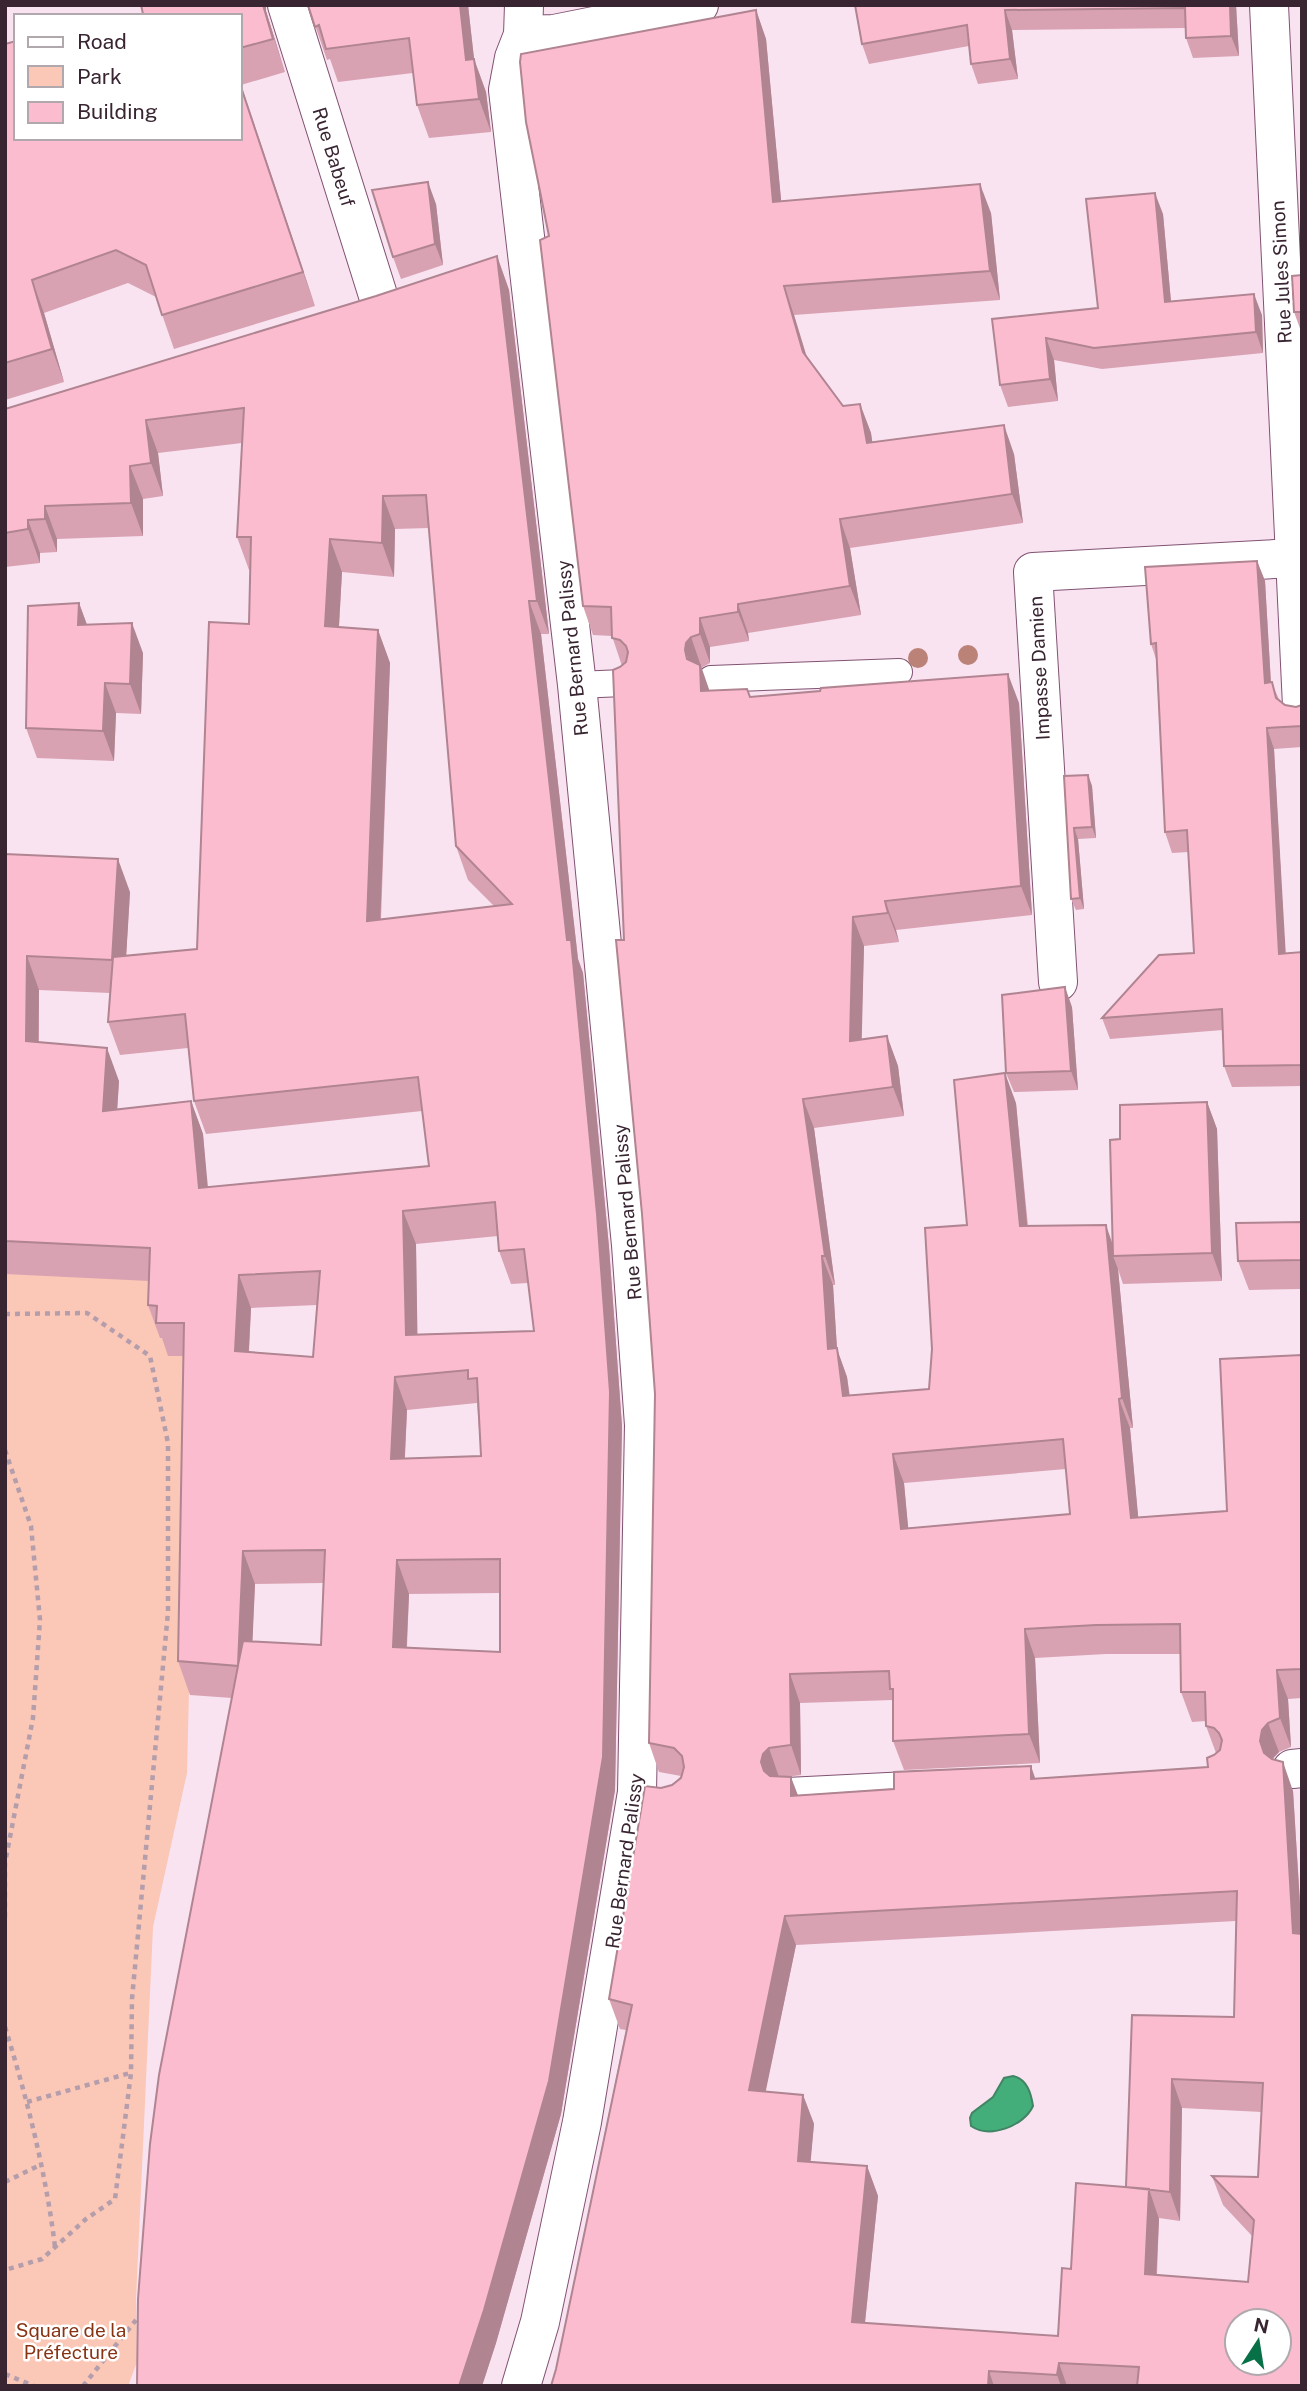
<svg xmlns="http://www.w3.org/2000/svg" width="1307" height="2391" font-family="'Public Sans',sans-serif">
  <rect width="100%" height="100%" fill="#f9e3f1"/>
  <!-- green -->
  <path fill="#fbc7b6" d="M162,1262L169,1339L197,1357L187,1773L153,1927L136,2299L137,2362L128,2386H5V1274Z"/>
  <!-- water -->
  <path fill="#44ae7b" stroke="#418565" stroke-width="2" d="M1013,2076C1027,2079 1031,2093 1033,2106C1024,2126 990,2139 971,2126L970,2118L972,2113L993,2097L1004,2078Z"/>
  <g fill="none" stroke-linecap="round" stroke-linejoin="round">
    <!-- lane casing -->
    <g stroke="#805272" stroke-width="28">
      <g id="lane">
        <path d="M711,679L899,672"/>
        <path d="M577,685L623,683"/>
        <path d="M787,1791L928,1784"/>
      </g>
    </g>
    <!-- street casing -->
    <g stroke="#805272" stroke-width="40">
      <g id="street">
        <path d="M287,5L382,308"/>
        <path d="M1269,5L1302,706"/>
        <path d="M523,35L554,34L699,5"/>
        <path d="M1058,982L1033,572L1294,558"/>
        <path d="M1292,1769L1302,1768"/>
        <path d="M521,2386L540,2322L582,2122L637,1792L644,1425L631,1245L577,685L508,90L514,58L523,35L524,5"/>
      </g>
    </g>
    <!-- path -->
    <g stroke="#b49eac" stroke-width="4.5" stroke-dasharray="5 5" stroke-linecap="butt">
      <path d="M5,1314L87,1313L150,1356L168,1443V1612L132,1999L131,2073L115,2199L86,2219L42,2259L5,2270"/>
      <path d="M5,1450L31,1526L40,1620L33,1718L5,1863V1921"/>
      <path d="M5,2027C27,2098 46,2173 55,2247"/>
      <path d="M27,2102L130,2073"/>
      <path d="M5,2182L40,2165"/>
      <path d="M5,2374L34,2386"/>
      <path d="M83,2386L136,2320"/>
    </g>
    <!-- lane -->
    <use href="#lane" stroke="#fff" stroke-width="26"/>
    <!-- street -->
    <use href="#street" stroke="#fff" stroke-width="38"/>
  </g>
  <!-- trees -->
  <g fill="#bb8277">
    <circle cx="968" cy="655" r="10"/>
    <circle cx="918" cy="658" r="10"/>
  </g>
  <!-- wall -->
  <g fill="#d9a2b2" fill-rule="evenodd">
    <path d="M308,5H468L474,59L486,92L491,132L429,138L417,105L413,73L338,82L330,59L327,60Z"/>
    <path d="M855,5H1236L1239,56L1193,58L1186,38L1185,28L1012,30L1018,79L978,84L971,64L969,46L869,64L862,44Z"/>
    <path d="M756,10L766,39L781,201L991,213L1000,300L794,315L807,357L843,406L860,404L871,433L872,443L1014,454L1023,523L850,548L861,615L748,633L749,641L710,647V663L701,668L709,691L750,697L1019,703L1032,915L896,930L899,942L864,946L861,1040L887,1036L898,1066L904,1116L814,1128L835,1285H833L837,1349L847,1377L850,1396L929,1389L967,1225L1016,1103L1028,1226L1113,1245L1120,1139L1207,1102L1217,1129L1222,1281L1123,1284L1118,1269L1133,1428H1130L1138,1517L1227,1511L1302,1355V1698L1288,1699L1291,1747L1279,1752L1272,1760L1293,1791L1302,1934V2386H551L556,2369L626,2030L620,2029L609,1999L661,1788L672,1785L681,1776L659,1772L649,1743L655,1394L624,940L620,667L622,666L612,636L593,635L583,606L549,236ZM1066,1469L1070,1514L908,1528L904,1483ZM1106,1654H1181V1692L1192,1722L1206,1721V1726L1216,1753L1208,1767L798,1795L785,1777L801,1775L800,1703L893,1700V1741L904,1770L1040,1763L1035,1658ZM1236,1921L1234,2017L1132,2015L1126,2187L1071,2269L1058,2336L865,2323L878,2196L867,2166L810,2162L814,2124L803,2095L765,2092L796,1945ZM1182,2108L1262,2112L1258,2177L1212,2176L1223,2205L1253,2237L1248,2282L1157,2275L1159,2218L1180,2221Z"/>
    <path d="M266,11L285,72L241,85L315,306L174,349L156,297L128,283L44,313L64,382L5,400V44L240,138V16L143,14Z"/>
    <path d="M436,204L443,265L401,279L393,257Z"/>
    <path d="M1163,214L1171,301L1262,315L1263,353L1102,369L1054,360L1058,401L1008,407L1000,385L992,319L1098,308Z"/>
    <path d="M497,256L509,290L549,634H541L578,959L583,973L609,1247L622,1426L615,1790L561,2114L496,2343L482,2386H137L232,1698L190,1695L178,1661L184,1356H168L162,1338H160L148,1305L149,1281L5,1274V854L130,892L126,956L197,949L249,624L250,570H249L237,537L242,443L158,453L163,496L143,499V536L57,539V552L40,553V563L5,567V409L376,296ZM429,528L456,846L468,880L494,906L381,920L390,663L378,630L339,627L342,572L394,577L395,529ZM39,990L110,993L108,1022L120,1055L188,1048L194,1101L206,1134L422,1111L429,1166L207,1187L203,1134L191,1101L117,1109L119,1081L39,1042ZM498,1236L499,1251L511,1284L528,1283L534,1331L417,1334L416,1244ZM317,1305L313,1357L249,1352L251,1308ZM477,1403L481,1456L405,1458L407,1410ZM323,1583L321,1645L252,1642L255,1584ZM500,1593V1652L407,1648L409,1594Z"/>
    <path d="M1302,275V334L1294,312Z"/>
    <path d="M1257,561L1265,581L1271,682L1279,699L1285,705L1296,707L1302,705V747L1274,749L1285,953L1302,952V1086L1232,1087L1224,1066L1223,1030L1110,1039L1102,1018L1194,953L1189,852L1172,853L1165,832L1156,659L1151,644Z"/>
    <path d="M79,603L87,625L143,653L141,714L116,713L114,761L37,758L26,728Z"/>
    <path d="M1088,775L1092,786L1096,838L1078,839L1084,909L1076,910L1071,899L1064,776Z"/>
    <path d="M1072,1007L1078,1090L1014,1092L1006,1073Z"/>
    <path d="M1302,1222V1289L1249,1290L1238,1261Z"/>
  </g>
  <!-- shaded-wall -->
  <g fill="#b08491">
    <path d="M263,5H266V11L285,72Z"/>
    <path d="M460,5H468L478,94L466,60Z"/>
    <path d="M1230,5H1236L1239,56L1231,36Z"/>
    <path d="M756,10L766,39L784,231L773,202Z"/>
    <path d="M1005,10L1012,30L1018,79L1010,59Z"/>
    <path d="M474,59L486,92L491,132L479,99Z"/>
    <path d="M240,82L315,306L303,272Z"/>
    <path d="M428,182L436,204L443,265L435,244Z"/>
    <path d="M980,184L991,213L1000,300L990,271Z"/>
    <path d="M1155,193L1163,214L1173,324L1165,302Z"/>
    <path d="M497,256L509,290L549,634L537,601Z"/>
    <path d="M32,280L44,313L64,382L52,349Z"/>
    <path d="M784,286L794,315L814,382L803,352Z"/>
    <path d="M1254,294L1262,315L1263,353L1256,332Z"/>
    <path d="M1046,338L1054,360L1058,401L1050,379Z"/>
    <path d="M860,404L871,433L877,473L867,443Z"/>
    <path d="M146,420L158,453L163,496L151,463Z"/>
    <path d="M1004,425L1014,454L1023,523L1012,494Z"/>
    <path d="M130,466L143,499V536L131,503Z"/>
    <path d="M383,496L395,529L394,577L382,543Z"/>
    <path d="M45,506L57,539V552L45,519Z"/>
    <path d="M840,519L850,548L861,615L850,586Z"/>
    <path d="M28,520L40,553V563L28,529Z"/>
    <path d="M330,539L342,572L337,659L325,626Z"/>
    <path d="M1257,561L1265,581L1272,703L1265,683Z"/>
    <path d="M529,601L541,634L578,959L583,973L609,1247L622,1426L615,1790L561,2114L496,2343L482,2386H459L567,940Z"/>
    <path d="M79,603L90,633L78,625Z"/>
    <path d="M738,604L748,633L749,641L738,612Z"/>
    <path d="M700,618L710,647V663L700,634Z"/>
    <path d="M132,623L143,653L141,714L130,684Z"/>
    <path d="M378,630L390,663L379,954L367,921Z"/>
    <path d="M691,637L711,695V720L685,650L686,643Z"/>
    <path d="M1008,674L1019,703L1032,915L1021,886Z"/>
    <path d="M105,683L116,713L114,761L103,731Z"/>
    <path d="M1267,728L1274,749L1287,975L1279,954Z"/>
    <path d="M1088,775L1092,786L1096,838L1092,827Z"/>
    <path d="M1074,828L1078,839L1084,909L1080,898Z"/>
    <path d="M118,859L130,892L124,993L112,960Z"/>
    <path d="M885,901L896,930L899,942L888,913Z"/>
    <path d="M853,917L864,946L861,1070L850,1041Z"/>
    <path d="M27,956L39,990L38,1074L26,1041Z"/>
    <path d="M1065,987L1072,1007L1078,1090L1071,1071Z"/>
    <path d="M887,1036L898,1066L904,1116L893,1087Z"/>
    <path d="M107,1048L119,1081L115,1144L103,1111Z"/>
    <path d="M1005,1073L1016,1103L1030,1256L1020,1226Z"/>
    <path d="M803,1099L814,1128L835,1285L825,1256Z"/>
    <path d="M191,1101L203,1134L211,1221L199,1188Z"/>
    <path d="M1207,1102L1217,1129L1222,1281L1212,1253Z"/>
    <path d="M403,1211L416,1244L418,1368L406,1335Z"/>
    <path d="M1106,1225L1116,1254L1113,1256L1118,1269L1133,1428L1122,1398Z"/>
    <path d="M822,1256L833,1285L837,1349L847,1377L853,1425L843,1396L828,1349Z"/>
    <path d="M239,1275L251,1308L247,1384L235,1351Z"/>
    <path d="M395,1377L407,1410L403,1492L391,1459Z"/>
    <path d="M1119,1399L1130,1428L1141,1547L1131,1518Z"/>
    <path d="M893,1454L904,1483L911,1558L901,1529Z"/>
    <path d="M243,1551L255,1584L250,1698L238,1665Z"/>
    <path d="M397,1560L409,1594L405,1680L393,1647Z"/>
    <path d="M1025,1629L1035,1658L1040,1763L1029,1734Z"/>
    <path d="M1277,1670L1288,1699L1291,1747L1280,1718Z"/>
    <path d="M790,1674L800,1703L801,1775L791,1745Z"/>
    <path d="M1268,1723L1279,1752L1272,1759L1270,1770L1260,1741L1262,1730Z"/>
    <path d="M769,1748L779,1777L771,1791L761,1762L763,1754Z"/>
    <path d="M1283,1762L1293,1791L1302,1937L1293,1933Z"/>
    <path d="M1031,1766L1041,1795L1031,1779Z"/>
    <path d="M791,1777L802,1806L791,1796Z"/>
    <path d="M785,1916L796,1945L760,2119L749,2090Z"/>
    <path d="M1172,2079L1182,2108L1180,2221L1170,2192Z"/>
    <path d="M803,2095L814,2124L808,2191L798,2161Z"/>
    <path d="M867,2166L878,2196L862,2351L852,2322Z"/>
    <path d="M1149,2189L1159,2219L1155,2303L1145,2274Z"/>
    <path d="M1059,2363L1067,2386H1061L1057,2375Z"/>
    <path d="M989,2371L994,2386H988Z"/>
  </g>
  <!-- building -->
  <g fill="#fcbccf" stroke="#b08491" stroke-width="2" fill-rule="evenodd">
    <path d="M141,5H263L273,39L240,48V16H136L143,14Z"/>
    <path d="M308,5H460L466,60L474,59L479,99L417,105L409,38L326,49L319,25L315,27Z"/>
    <path d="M855,5H1230L1231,36L1186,38L1185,8L1005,10L1010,59L971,64L967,25L862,44Z"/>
    <path d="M756,10L773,202L980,184L990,271L784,286L803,352L843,406L860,404L867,443L1004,425L1012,494L840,519L850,586L738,604V612L700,618V634L691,637L686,643L685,650L687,659L700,665L701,691L747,689L750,697L820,691L821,688L1008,674L1021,886L885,901L888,913L853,917L850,1041L887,1036L893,1087L803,1099L825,1256H822L828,1349L837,1348L843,1396L929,1389L932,1349L925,1228L967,1225L954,1080L1005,1073L1020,1226L1106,1225L1122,1398L1119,1399L1131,1518L1227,1511L1220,1359L1302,1355V1669L1277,1670L1280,1718L1268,1723L1262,1730L1260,1741L1264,1753L1272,1759L1283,1762L1293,1933L1302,1934V2386H1137L1139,2367L1059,2363L1057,2375L989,2371L988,2386H551L556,2369L632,2005L609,1999L645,1786L661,1788L672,1785L681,1778L684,1767L682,1756L674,1748L649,1743L655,1394L642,1214L616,940H624L613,670L620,667L626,662L628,652L626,646L620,640L612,638L611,607L583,606L540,240L549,236L526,122L520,62L521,54ZM1063,1439L1070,1514L901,1529L893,1454ZM1180,1624L1181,1692H1205L1206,1726L1214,1728L1219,1733L1222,1740L1220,1750L1214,1755L1207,1758L1208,1767L1031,1779V1766L894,1772V1789L791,1796V1777L770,1776L764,1771L761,1762L763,1754L769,1748L791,1745L790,1674L889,1671L890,1689H893V1741L1029,1734L1025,1629L1096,1625ZM1237,1891L1234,2017L1132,2015L1126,2187L1170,2192L1172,2079L1263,2083L1258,2177L1212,2176L1254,2220L1248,2282L1145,2274L1149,2189L1076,2183L1071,2269L1062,2268L1058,2336L852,2322L867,2166L798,2161L803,2095L749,2090L785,1916ZM1237,2321H1279V2363H1237Z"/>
    <path d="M16,41V138H240V84L303,272L162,315L146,265L116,250L32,280L52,349L5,363V44Z"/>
    <path d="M428,182L435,244L393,257L372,190Z"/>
    <path d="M1155,193L1165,302L1254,294L1256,332L1094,348L1046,338L1050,379L1000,385L992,319L1098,308L1086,199Z"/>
    <path d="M497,256L537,601H529L567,940H571L597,1214L610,1392L603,1757L549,2081L484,2310L459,2386H137L138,2299L150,2144L159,2075L238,1666L178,1661L184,1323H156L157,1306L148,1305L150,1248L5,1241V854L118,859L112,960L27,956L26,1041L107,1048L103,1111L191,1101L199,1188L429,1166L418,1077L194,1101L185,1014L108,1022L113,957L197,949L209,622L249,624L251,537H237L244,408L146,420L151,463L130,466L131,503L45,506V519L28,520V529L5,533V409L376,296ZM426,495L456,846L512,904L367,921L378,630L325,626L330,539L382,543L383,496ZM495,1202L499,1251L524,1249L534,1331L406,1335L403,1211ZM320,1271L313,1357L235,1351L239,1275ZM468,1370V1379L477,1378L481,1456L391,1459L395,1377ZM325,1550L321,1645L243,1641L238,1665L243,1551ZM500,1559V1652L393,1647L397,1560Z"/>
    <path d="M1302,275V312H1294L1292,276Z"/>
    <path d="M1257,561L1265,683L1272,682L1276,698L1285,705L1296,707L1302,705V726L1267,728L1279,954L1302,952V1065L1224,1066L1222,1009L1102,1018L1159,955L1194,953L1187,830L1165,832L1156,643L1151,644L1145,567Z"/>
    <path d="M79,603L78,625L132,623L130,684L105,683L103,731L26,728L28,606Z"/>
    <path d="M1088,775L1092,827L1074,828L1080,898L1071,899L1064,776Z"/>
    <path d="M1065,987L1071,1071L1006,1073L1002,995Z"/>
    <path d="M1207,1102L1212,1253L1113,1256L1110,1140L1120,1139V1105Z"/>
    <path d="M1302,1222V1260L1238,1261L1236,1223Z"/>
  </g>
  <g text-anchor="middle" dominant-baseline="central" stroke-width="5" stroke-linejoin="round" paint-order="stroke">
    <!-- street labels -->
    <g font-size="19" fill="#392532" stroke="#fff">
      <text transform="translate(334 157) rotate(73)">Rue Babeuf</text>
      <text transform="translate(1281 272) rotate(-93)">Rue Jules Simon</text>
      <text transform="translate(572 648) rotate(-96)">Rue Bernard Palissy</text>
      <text transform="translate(1039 668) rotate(-93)">Impasse Damien</text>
      <text transform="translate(627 1212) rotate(-95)">Rue Bernard Palissy</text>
      <text transform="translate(624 1861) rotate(-82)">Rue Bernard Palissy</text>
    </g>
    <!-- park labels -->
    <g font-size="19" fill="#883314" stroke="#fff">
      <text x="71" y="2330">Square de la<tspan x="71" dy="22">Préfecture</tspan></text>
    </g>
  </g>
  <!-- border -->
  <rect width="1307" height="2391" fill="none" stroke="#392532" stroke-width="14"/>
  <!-- legend -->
  <rect x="14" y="14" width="228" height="126" fill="#ffffff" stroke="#b0a8ad" stroke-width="2"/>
  <rect x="28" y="37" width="35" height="10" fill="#ffffff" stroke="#b0a8ad" stroke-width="2"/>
  <text x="77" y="49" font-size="21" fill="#392532">Road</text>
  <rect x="28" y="66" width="35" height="21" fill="#fbc7b6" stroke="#b0a8ad" stroke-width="2"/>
  <text x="77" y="84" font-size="21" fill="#392532">Park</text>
  <rect x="28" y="102" width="35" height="21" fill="#fcbccf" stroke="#b0a8ad" stroke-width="2"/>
  <text x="77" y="119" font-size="21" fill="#392532">Building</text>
  <!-- north arrow -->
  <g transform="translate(1258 2342) rotate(12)"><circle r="33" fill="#ffffff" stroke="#b0a8ad" stroke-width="2"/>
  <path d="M0-5L12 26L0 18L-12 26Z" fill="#077047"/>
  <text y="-10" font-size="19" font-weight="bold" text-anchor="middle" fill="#392532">N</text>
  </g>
</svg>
